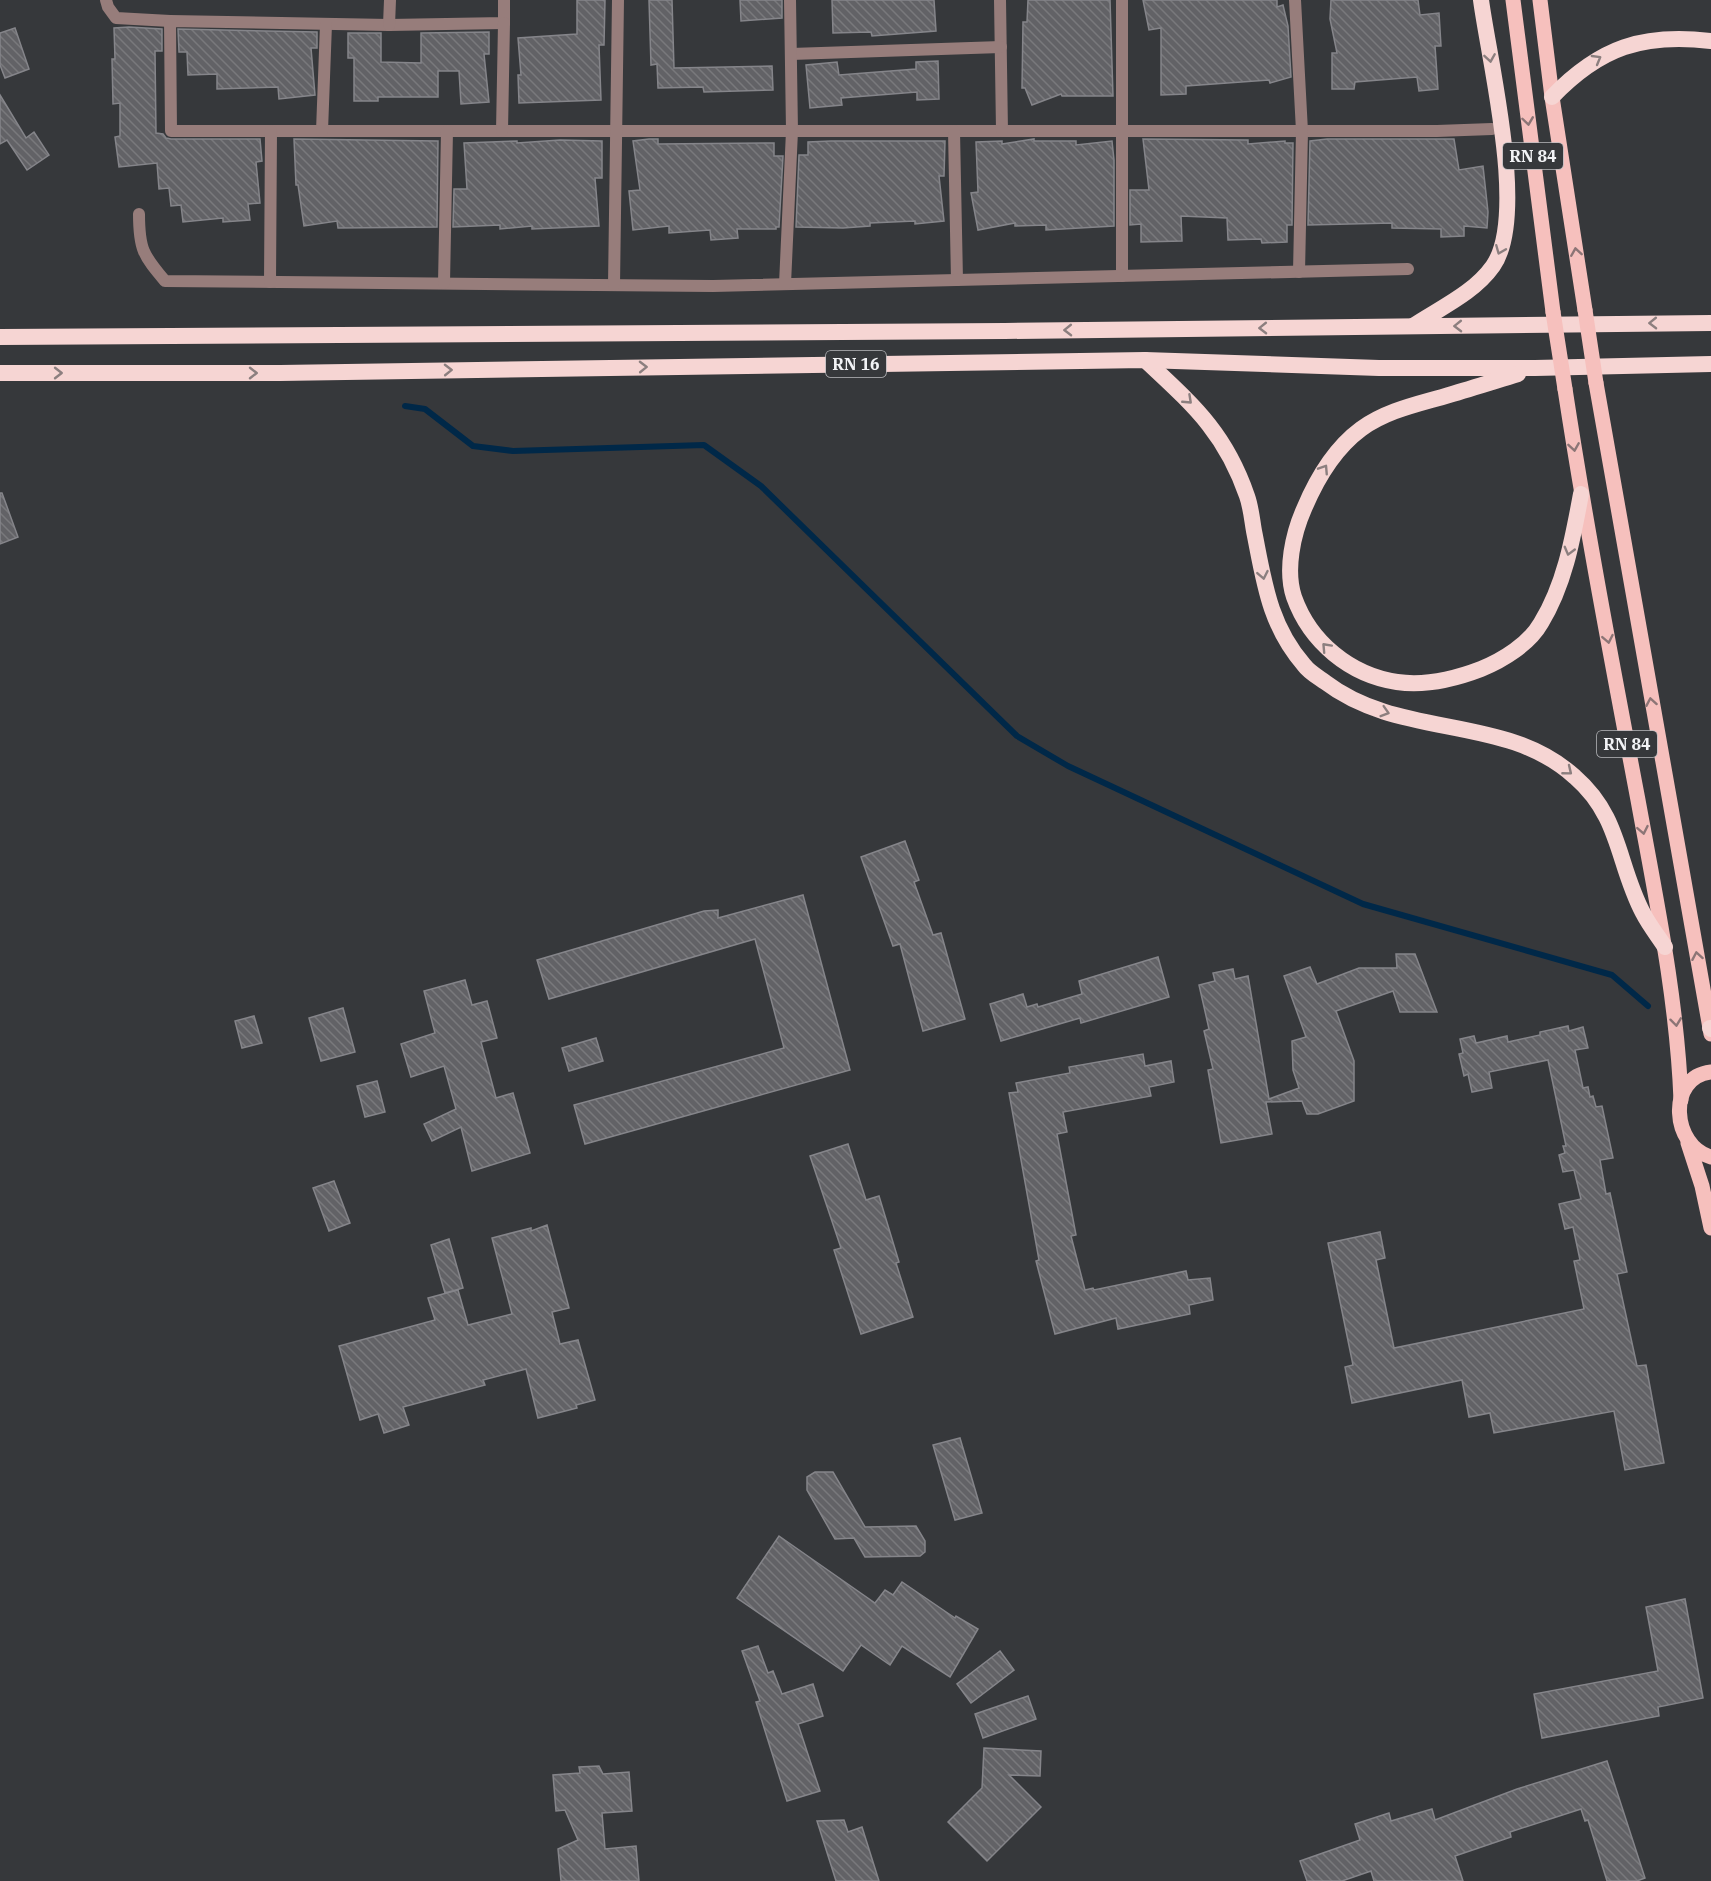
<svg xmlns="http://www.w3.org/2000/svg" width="1711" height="1881" font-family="'IBM Plex Serif',serif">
  <defs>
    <pattern id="building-back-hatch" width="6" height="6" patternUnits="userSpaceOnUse" patternTransform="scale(1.5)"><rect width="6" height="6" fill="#626266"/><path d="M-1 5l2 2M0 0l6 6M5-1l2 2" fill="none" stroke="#79797c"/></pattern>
  </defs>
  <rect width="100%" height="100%" fill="#36383b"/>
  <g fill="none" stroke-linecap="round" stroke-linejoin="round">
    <!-- stream -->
    <path stroke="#002848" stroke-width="6" d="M405,406L425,409L473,446L513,451L704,445L761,486L1017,736L1068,766L1363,904L1612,975L1648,1006"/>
  </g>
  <!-- building -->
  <g fill="url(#building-back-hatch)" stroke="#85858a" stroke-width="1.5">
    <path d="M577,0H605L604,45H599L601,100L519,103L518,75H521L518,38L577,34Z"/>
    <path d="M649,0H672L674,68L772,66L773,90L704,92L703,87L658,88L657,64L651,65Z"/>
    <path d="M740,0H782V18L741,21Z"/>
    <path d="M832,0H934L936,31L872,36L871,32L833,33Z"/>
    <path d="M1028,0H1110L1113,96H1062L1061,94L1032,105L1025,88H1022L1023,22H1027Z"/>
    <path d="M1143,0H1277V7L1283,5L1288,26L1291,77L1270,83L1269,80L1186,86V94L1161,95V28L1149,30Z"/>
    <path d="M1331,0H1418L1420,15L1439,13L1441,46H1435L1438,89L1419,91L1417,77L1355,82L1354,89H1332V53H1337L1330,19Z"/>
    <path d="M129,27L162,29V51H155L156,133L163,134L166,138L171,139H260L262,161L256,162L260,203L248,204L250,220L223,222V218L183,222L181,205L171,206L169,188L159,189L157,163L119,167L115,137L120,136V103L113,104L112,59H115L114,28Z"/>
    <path d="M15,28L29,69L5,78L0,65V33Z"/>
    <path d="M178,29L317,32V48H311L315,95L279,99L278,87L217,89V74L188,75L187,52H179Z"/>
    <path d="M489,32V54H484L489,102L461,104L459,71H438V97H378V101H354V58H348V33H381V62L421,63V33Z"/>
    <path d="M938,61L939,99L917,100V92L841,98L842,105L810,108L806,65L837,62L839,75L916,69V62Z"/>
    <path d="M0,95L26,138L34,132L49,155L27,170L7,140L0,144Z"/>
    <path d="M294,139L438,141L437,227L338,228L337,221L304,226L298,185H296Z"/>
    <path d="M649,139H658V144L774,143V156H783L779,227H776V229H737L738,238L711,240L710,230L669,233V226L633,230L629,191L640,190L633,141Z"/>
    <path d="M1034,139V141H1076V145L1112,141L1114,160V226L1046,230V225L1015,226V223L978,230L971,193L978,192L976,142L1002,141V144Z"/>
    <path d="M1143,139L1248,140V144L1285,141V143H1293L1292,225H1287V242L1262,243L1261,239L1228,240L1227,218L1181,216L1182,241L1141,242V224L1130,225V190H1149Z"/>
    <path d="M1327,139H1454L1459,170L1483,166L1488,212L1487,228L1464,226V236L1441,237V229L1392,228V223L1308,225L1310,141Z"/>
    <path d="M560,140L602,141V178H595L599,226L532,229V226L500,229V225L453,227L454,189H467L464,143L517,141V143Z"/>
    <path d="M831,141H945L944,176H939L944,221L915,224V221L870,223V226L843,228L796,227L799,155H808V142Z"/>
    <path d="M0,493H2L18,537L0,544Z"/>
    <path d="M905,841L919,880L914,882L933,935L941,933L965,1019L923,1031L900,944L893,946L861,857Z"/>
    <path d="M803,895L850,1070L585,1144L574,1105L784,1048L755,939L549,999L537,960L704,911L718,910V918Z"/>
    <path d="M1396,954H1415L1437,1012H1400L1393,991L1336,1011L1354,1061V1101L1318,1114H1307L1302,1101L1266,1102L1272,1134L1221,1143L1208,1070L1213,1069L1204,1031L1209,1029L1199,985L1215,981L1213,973L1233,969L1235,979L1248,976L1269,1099L1299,1088L1293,1070L1292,1041L1306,1037L1284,976L1310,967L1317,984L1359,968H1397Z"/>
    <path d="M1158,957L1169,997L1081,1023L1080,1018L1001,1041L990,1004L1023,994L1027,1007L1037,1004L1038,1007L1082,994L1079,981Z"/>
    <path d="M465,980L472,1005L487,1001L497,1038L481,1042L496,1098L513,1093L530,1153L472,1171L461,1127L432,1141L424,1124L456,1109L444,1066L411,1077L401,1044L435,1033L424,991Z"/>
    <path d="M343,1008L355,1052L321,1061L309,1018Z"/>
    <path d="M254,1016L262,1043L242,1048L235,1021Z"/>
    <path d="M1568,1026L1569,1031L1583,1027L1588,1048L1575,1050L1583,1088L1588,1087L1590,1097L1593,1096L1596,1107L1602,1106L1613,1158L1600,1160L1606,1194L1610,1193L1627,1272L1617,1274L1637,1366L1646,1365L1664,1463L1625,1470L1614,1411L1494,1433L1490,1413L1469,1417L1462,1380L1352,1403L1345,1367L1353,1365L1328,1243L1380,1232L1385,1258L1376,1260L1394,1348L1584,1309L1574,1261L1580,1260L1573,1227L1565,1229L1559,1204L1581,1199L1574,1170L1563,1172L1559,1155L1565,1153L1563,1146H1566L1548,1060L1489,1072L1492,1088L1472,1092L1468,1074L1464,1076L1459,1054L1463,1053L1460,1039L1474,1036L1476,1043L1507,1036L1508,1042L1540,1035V1032Z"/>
    <path d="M596,1038L603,1061L569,1071L562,1048Z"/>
    <path d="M1143,1054L1145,1066L1171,1061L1174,1082L1149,1087L1151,1096L1063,1112L1067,1132L1057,1134L1076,1235L1071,1236L1085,1290L1093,1288L1094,1290L1186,1271L1188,1280L1210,1278L1213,1300L1189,1305L1190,1314L1118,1329L1116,1318L1055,1334L1036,1261L1039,1260L1009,1093L1018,1092L1016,1083L1070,1073L1069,1067Z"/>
    <path d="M377,1081L385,1112L365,1117L357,1086Z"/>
    <path d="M848,1144L866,1200L879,1196L899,1262L896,1263L913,1317L861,1334L834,1250L841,1248L810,1156Z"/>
    <path d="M334,1181L350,1223L329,1231L313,1188Z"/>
    <path d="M547,1225L569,1308L552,1312L560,1344L578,1340L595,1400L576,1405L577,1408L538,1418L526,1369L483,1380L485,1385L403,1407L409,1425L384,1433L378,1414L360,1420L339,1346L435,1320L428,1298L458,1290L468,1325L512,1314L492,1238L531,1228V1231Z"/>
    <path d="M449,1239L463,1288L445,1293L431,1245Z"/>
    <path d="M960,1438L982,1513L955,1520L933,1445Z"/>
    <path d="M815,1472H833L865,1527L916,1526L925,1541V1552L920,1556L865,1557L854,1538L835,1539L807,1490V1477Z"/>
    <path d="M779,1536L875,1603L885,1590L893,1595L902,1582L955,1618L956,1616L978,1629L950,1677L902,1646L890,1665L861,1645L843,1671L737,1598Z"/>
    <path d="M1685,1599L1703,1698L1658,1707L1659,1716L1542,1738L1534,1694L1658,1671L1646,1607Z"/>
    <path d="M758,1646L768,1673L773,1671L782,1694L813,1684L823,1716L798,1724L820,1791L787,1801L756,1702L760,1701L742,1651Z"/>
    <path d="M1000,1651L1014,1670L971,1703L957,1684Z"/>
    <path d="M1028,1696L1036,1719L983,1738L975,1714Z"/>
    <path d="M984,1748L1041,1751L1040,1776L1009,1775L1041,1807L987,1861L948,1822L982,1788Z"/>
    <path d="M1607,1761L1645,1878L1637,1881H1607L1588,1820L1585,1821L1581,1809L1510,1832L1511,1837L1455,1856L1463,1881H1374L1371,1871L1342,1881H1307L1300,1861L1360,1840L1355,1824L1389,1813L1391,1821L1432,1809L1435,1820L1517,1789Z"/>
    <path d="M599,1766L603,1774L629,1772L632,1811L602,1813L605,1849L636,1846L639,1881H561L558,1849L578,1840L565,1810L556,1811L553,1775L580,1773L579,1767Z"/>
    <path d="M844,1820L848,1832L862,1827L879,1881H836L817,1821Z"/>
  </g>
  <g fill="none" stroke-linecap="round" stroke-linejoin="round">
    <!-- minor -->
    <g stroke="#977d7b" stroke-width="12">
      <path d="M106,0L108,7L116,18L170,21"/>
      <path d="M504,0V23L389,25L170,21L171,131H1437L1492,129"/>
      <path d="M1000,0L1002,131"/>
      <path d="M1122,0V276"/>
      <path d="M1295,0L1302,131L1299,272"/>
      <path d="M389,25L390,0"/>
      <path d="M791,54L1001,47"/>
      <path d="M322,131L326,24"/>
      <path d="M502,131L504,23"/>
      <path d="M954,131L957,280"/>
      <path d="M139,214C139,249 143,255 165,281L713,286L1408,269"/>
      <path d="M270,282L271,131"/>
      <path d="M444,283L447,131"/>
      <path d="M785,284L792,131L790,0"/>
      <path d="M614,285L618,0"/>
    </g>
    <!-- primary -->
    <g stroke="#f6c0bd" stroke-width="15">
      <path d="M1513,0L1553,312"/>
      <path d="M1540,0L1552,97L1585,310"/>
      <path d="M1596,383L1711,1034"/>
      <path d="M1565,389C1586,526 1612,663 1638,800C1656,899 1677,998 1681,1100"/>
      <path d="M1711,1072C1666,1077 1672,1147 1711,1157"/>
      <path d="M1688,1143L1702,1186L1711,1228"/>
    </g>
    <!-- trunk -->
    <g stroke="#f6d5d3" stroke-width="16">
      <path d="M1552,97C1600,47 1643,33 1711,41"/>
      <path d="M1413,326C1440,308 1474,293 1493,266C1528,216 1489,61 1481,0"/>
      <path d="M0,337L1005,331L1711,323"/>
      <path d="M1145,360C1193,405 1225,432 1247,496C1251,507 1252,520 1254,531C1264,581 1269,625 1304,665C1309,672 1318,677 1325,682C1401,740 1505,713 1575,777C1621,817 1617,864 1643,913C1649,925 1658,936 1665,947"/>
      <path d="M0,373H280L1145,360L1379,368H1535L1711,364"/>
      <path d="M1518,374C1495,381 1473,388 1449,395C1419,404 1387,410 1361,429C1334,449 1317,478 1304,509C1293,534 1285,570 1294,597C1310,642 1350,675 1397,682C1425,686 1455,679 1481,669C1503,660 1529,644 1541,623C1565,584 1573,537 1581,494"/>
      <path d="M1710,1028L1711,1029"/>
    </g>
    <!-- primary-bridge -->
    <g stroke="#f6c0bd" stroke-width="15">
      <path d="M1585,310L1596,383"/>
      <path d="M1553,312L1565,389"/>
    </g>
  </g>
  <!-- one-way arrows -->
  <defs><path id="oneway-chevron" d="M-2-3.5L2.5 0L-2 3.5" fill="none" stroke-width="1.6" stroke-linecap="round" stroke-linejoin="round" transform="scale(1.5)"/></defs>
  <g stroke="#8c7f7f">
    <use href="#oneway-chevron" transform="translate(1490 58) rotate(81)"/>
    <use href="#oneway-chevron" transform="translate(1597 59) rotate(-30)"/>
    <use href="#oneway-chevron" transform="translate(1500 250) rotate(112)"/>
    <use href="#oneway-chevron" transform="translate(1653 323) rotate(179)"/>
    <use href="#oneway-chevron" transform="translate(1458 326) rotate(179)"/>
    <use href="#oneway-chevron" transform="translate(1263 328) rotate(179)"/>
    <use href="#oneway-chevron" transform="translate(1068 330) rotate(179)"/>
    <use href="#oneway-chevron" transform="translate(643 367) rotate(-1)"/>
    <use href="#oneway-chevron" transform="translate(448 370) rotate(-1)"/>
    <use href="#oneway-chevron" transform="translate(58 373)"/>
    <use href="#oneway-chevron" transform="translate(253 373)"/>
    <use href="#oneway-chevron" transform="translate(1188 400) rotate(43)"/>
    <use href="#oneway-chevron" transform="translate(1324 469) rotate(-57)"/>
    <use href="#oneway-chevron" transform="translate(1569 551) rotate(105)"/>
    <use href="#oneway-chevron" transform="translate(1263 575) rotate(79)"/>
    <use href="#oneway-chevron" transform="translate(1326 647) rotate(-133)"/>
    <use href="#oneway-chevron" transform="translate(1385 712) rotate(17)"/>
    <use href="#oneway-chevron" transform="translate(1568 771) rotate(39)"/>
  </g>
  <g stroke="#8c7576">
    <use href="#oneway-chevron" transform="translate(1528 121) rotate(82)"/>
    <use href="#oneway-chevron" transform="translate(1576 252) rotate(-99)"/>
    <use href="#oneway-chevron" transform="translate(1574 447) rotate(81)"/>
    <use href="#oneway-chevron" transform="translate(1608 639) rotate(79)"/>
    <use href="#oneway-chevron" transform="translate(1651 702) rotate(-100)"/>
    <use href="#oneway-chevron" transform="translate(1643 830) rotate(79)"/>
    <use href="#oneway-chevron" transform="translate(1697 956) rotate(-100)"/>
    <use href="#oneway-chevron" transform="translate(1676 1022) rotate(83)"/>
  </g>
  <g text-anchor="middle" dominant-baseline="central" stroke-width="5" stroke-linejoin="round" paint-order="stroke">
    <!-- shield labels -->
    <g fill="#36383b" stroke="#babbbe" stroke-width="1.5">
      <rect x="1503" y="143" width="60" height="26" rx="4.5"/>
      <rect x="826" y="351" width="60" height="26" rx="4.5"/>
      <rect x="1597" y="731" width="60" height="26" rx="4.5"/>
    </g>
    <g font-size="16" font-weight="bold" fill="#f2f3f6">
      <text x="1533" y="156">RN 84</text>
      <text x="856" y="364">RN 16</text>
      <text x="1627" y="744">RN 84</text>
    </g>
  </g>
</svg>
